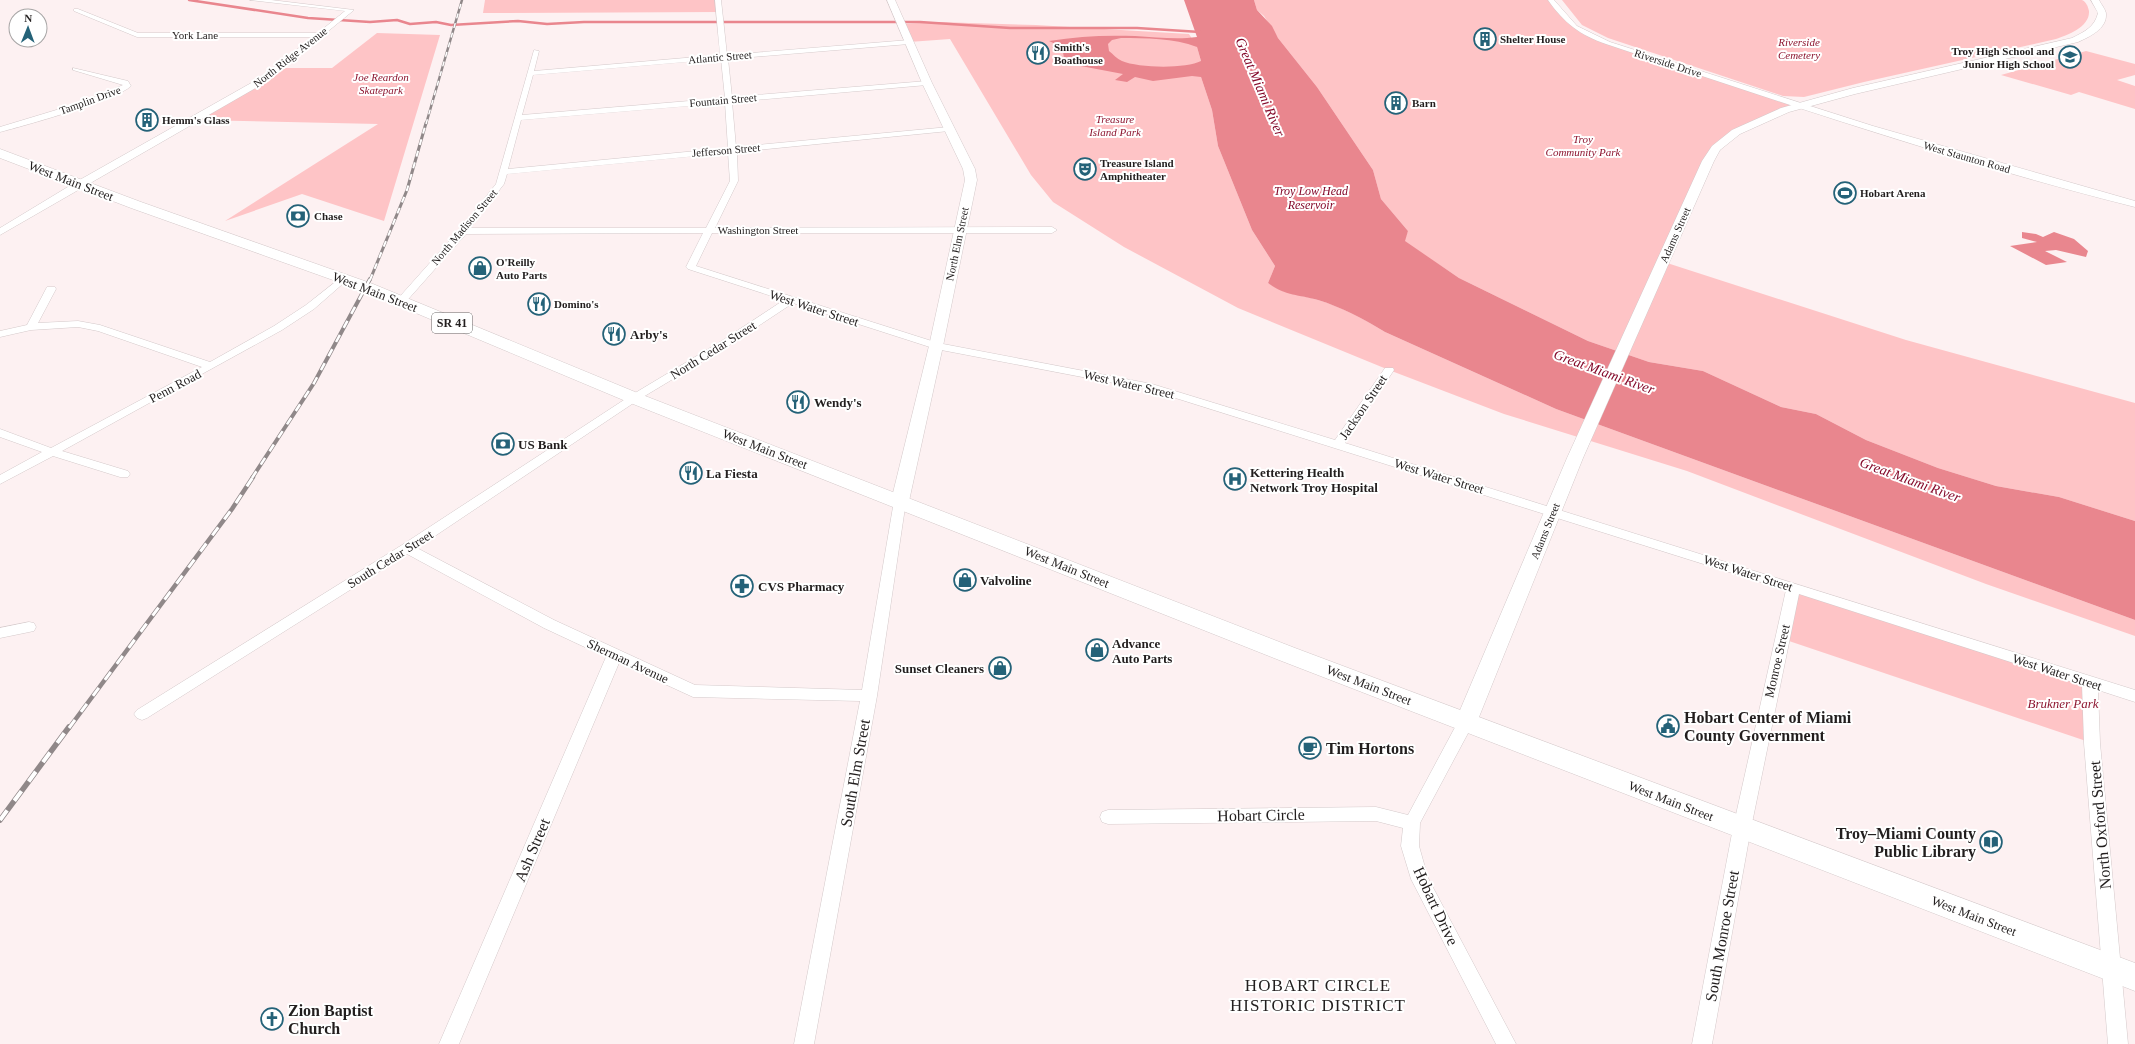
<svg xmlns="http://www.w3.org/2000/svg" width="2135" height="1044" font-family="'Times New Roman',serif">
  <rect width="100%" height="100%" fill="#fdf1f2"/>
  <!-- green -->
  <g fill="#fec4c6">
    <path d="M485,0H718L719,12L483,13Z"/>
    <path d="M1254,0H1551L1566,21L1590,36L1799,106L1768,116L1716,148L1664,262L1906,340L2135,403V521L2059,497L1996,486L1938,468L1866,440L1816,414L1781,407L1703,371L1649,362L1588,341L1459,278L1404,241L1408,231L1381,199L1373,170L1317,87L1278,38L1264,16L1257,10Z"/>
    <path d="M1562,0H2082C2086,2 2088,6 2089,11C2090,27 2068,35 2056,39L1864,82L1804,97L1783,96L1608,38L1582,25Z"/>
    <path d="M938,22L1036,25L1189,34L1197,47L1201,61V77L1212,110L1218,146L1252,230L1275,266L1268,283C1286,295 1298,294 1318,300C1342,307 1364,319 1385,332L1556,409L2135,620V636L1986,584L1687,471L1504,414L1389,370L1238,308L1124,247L1053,202L1031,175L950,39L909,42L902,24Z"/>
    <path d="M377,33L440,35L384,221L302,194L225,221L378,124L193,120L279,68H332Z"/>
    <path d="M2086,51L2135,64V75L2117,80L2135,86V109L2079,92L2071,95L2001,75Z"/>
    <path d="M1794,587L2090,683L2092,743L1783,639Z"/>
  </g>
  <!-- water -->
  <g fill="#e9868e" fill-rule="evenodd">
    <path d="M1184,0H1254L1257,10L1272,26L1278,38L1317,87L1373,170L1381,199L1408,231L1405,241L1459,278L1588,341L1649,362L1703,371L1781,407L1816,414L1866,440L1938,468L1996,486L2059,497L2135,521V620L1556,409L1385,332C1364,319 1341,307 1318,300C1297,294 1286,296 1268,283L1275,266L1252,230L1218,146L1212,110L1201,77L1192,76L1153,81L1135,77L1127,82L1115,80L1123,74L1065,63L1062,47L1049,41C1078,36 1106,35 1135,36C1156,37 1176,40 1197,37ZM1121,38C1145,38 1174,38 1197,47L1201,61C1186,69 1138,68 1122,61C1117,59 1113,54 1109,51L1108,44L1112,40Z"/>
    <path d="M2022,232L2036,234L2043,237L2054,232L2074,239L2088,251L2086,257L2056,250L2045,251L2067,262L2046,265L2010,246L2037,242L2022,238Z"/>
  </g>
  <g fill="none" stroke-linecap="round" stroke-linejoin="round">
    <!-- stream -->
    <path stroke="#e9868e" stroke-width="2.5" d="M189,0L308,18L370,22L397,20L410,24L436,22L451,25L518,21L547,24L584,22H920L1010,28H1137L1200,32"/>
    <!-- street casing -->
    <g stroke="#d4c9ca" stroke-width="1">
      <g id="street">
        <path d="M250,0H271L354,10L266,82L0,235V228L76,182L260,78L313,37H137L74,11V9H78L138,33H318L345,11Z"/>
        <path d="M715,0H721L727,55L909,40L912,42L909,44L728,59L732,97L927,81L931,83L927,85L732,102L736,147L949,127L953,129L949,131L737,152L738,181L715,228L1052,227L1057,230L1052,233H712L696,266L938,343L1152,384L1335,440L1385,368H1393L1394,370L1345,443L2135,690V702L2098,690L2100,743L2128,1044H2108L2084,743L2082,685L1799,594L1751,828L1712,1044H1692L1733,828L1786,590L1150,390L936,349L793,303L728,346L638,400L417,548L554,620L695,685L862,690L894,501L896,498H904L906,501L877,696L814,1044H794L860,701L693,697L619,663L459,1044H439L606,657L544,628L407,554L147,718L142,720L137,718L134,714L137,710L402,545L630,396L720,342L784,300L688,269L686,267L703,233L466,234L404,304H396L395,302L460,229L496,184L534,50L539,51L534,71L720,55ZM721,59L725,98L522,115L533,75ZM725,103L728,148L508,169L521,120ZM728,153L730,181L706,228H470L504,184L507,174Z"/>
        <path d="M1548,0H1554L1577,26L1610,42L1873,126L2135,201V207C1956,162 1781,102 1606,44C1580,35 1564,23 1548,0Z"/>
        <path d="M73,68L128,81L131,86C117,100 23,126 0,132V127L86,101L123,85L73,70Z"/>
        <path d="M343,276L346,277V281L314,309L282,330L62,451L128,471L130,474L128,477H120L53,456L0,484V475L42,452L0,437V429L51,448L202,367L98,331L78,327L31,330L0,337V331L27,325L47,287H55L56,289L38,323L78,321L100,325L210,362L274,326L306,305Z"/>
        <path d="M29,622L34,623L36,627L34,631L0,638V628Z"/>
        <path d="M1466,716L1472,718L1474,722L1420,823L1419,846L1428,878L1516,1044H1496L1411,879L1401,846L1403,828L1376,821L1108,824L1102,822L1100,817L1102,812L1108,810L1376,807L1408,815L1460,718Z"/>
      </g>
    </g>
    <!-- secondary casing -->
    <g stroke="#d4c9ca" stroke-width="1">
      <g id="secondary">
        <path d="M887,0H895L932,83L975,169L977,180L943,346L909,501L906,505L900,506L894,505L891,501L929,346L965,180L963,169L922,83Z"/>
        <path d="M2091,0H2099C2101,4 2106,10 2106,14C2107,29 2089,37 2078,42L1855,94L1789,112L1740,134L1720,150L1714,161L1583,458L1477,722L1474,728L1466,730L1458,728L1455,722L1567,458L1702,161L1712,146L1732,130L1781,108L1853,88L2072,38C2084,32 2095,27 2098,13Z"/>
      </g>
    </g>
    <!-- primary casing -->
    <g stroke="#d4c9ca" stroke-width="1">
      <path id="primary" d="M0,149L141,202L373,284L640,394L1295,648L2135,963V991L1279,660L628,402L361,290L131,208L0,158Z"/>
    </g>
    <!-- street -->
    <use href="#street" fill="#fff" fill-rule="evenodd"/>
    <!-- secondary -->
    <use href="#secondary" fill="#fff" fill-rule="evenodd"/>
    <!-- primary -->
    <use href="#primary" fill="#fff" fill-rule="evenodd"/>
    <!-- rail-far4 casing -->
    <g stroke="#908889" stroke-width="2.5">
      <path id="rail-far4" d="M426,124L462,0"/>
    </g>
    <!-- rail-far3 casing -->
    <g stroke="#908889" stroke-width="3">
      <path id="rail-far3" d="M370,280L407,190L426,123"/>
    </g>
    <!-- rail-far2 casing -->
    <g stroke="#908889" stroke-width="4">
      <path id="rail-far2" d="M252,478L314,383L370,279"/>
    </g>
    <!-- rail-far1 casing -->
    <g stroke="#908889" stroke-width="4.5">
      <path id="rail-far1" d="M69,728L232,509L253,477"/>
    </g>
    <!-- rail casing -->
    <g stroke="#908889" stroke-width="5.5">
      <path id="rail" d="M0,820L69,727"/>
    </g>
    <!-- rail-far4 -->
    <use href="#rail-far4" stroke="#fff" stroke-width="1.5" stroke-dasharray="5" stroke-linecap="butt"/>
    <!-- rail-far3 -->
    <use href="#rail-far3" stroke="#fff" stroke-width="2" stroke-dasharray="6" stroke-linecap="butt"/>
    <!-- rail-far2 -->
    <use href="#rail-far2" stroke="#fff" stroke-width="2.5" stroke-dasharray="8" stroke-linecap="butt"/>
    <!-- rail-far1 -->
    <use href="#rail-far1" stroke="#fff" stroke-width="3" stroke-dasharray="10" stroke-linecap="butt"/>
    <!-- rail -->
    <use href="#rail" stroke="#fff" stroke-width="4" stroke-dasharray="12" stroke-linecap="butt"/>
  </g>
  <!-- icons -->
  <defs>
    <g id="building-ring" transform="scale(1.15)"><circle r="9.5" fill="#fff" stroke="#246278" stroke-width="1.5"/><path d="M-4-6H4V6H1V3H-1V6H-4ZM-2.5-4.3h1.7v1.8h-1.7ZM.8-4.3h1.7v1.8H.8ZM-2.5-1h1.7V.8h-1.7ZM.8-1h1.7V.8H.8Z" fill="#246278"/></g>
    <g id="restaurant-ring" transform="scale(1.15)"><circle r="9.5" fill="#fff" stroke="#246278" stroke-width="1.5"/><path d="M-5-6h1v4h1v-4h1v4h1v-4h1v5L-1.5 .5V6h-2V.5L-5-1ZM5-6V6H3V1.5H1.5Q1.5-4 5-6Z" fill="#246278"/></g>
    <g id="school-ring" transform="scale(1.15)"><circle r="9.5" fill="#fff" stroke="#246278" stroke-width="1.5"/><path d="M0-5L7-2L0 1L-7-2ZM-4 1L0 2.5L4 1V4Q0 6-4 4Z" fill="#246278"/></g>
    <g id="theatre-ring" transform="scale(1.15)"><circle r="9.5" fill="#fff" stroke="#246278" stroke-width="1.5"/><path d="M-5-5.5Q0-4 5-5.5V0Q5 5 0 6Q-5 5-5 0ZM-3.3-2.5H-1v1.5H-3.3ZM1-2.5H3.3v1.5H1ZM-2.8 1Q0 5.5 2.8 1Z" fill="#246278"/></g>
    <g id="stadium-ring" transform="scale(1.15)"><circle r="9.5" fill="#fff" stroke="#246278" stroke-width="1.5"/><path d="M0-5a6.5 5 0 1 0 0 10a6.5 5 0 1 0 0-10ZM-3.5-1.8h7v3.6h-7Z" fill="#246278"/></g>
    <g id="bank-ring" transform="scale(1.15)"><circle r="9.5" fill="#fff" stroke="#246278" stroke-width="1.5"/><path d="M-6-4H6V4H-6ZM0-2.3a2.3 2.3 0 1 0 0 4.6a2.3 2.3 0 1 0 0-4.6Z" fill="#246278"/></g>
    <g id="shop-ring" transform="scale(1.15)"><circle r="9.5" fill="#fff" stroke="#246278" stroke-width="1.5"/><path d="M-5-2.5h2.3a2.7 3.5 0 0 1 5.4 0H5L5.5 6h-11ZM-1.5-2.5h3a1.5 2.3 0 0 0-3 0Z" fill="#246278"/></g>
    <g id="hospital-ring" transform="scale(1.15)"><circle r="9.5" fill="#fff" stroke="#246278" stroke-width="1.5"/><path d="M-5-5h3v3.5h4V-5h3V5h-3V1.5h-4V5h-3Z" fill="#246278"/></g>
    <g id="pharmacy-ring" transform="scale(1.15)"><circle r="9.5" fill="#fff" stroke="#246278" stroke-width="1.5"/><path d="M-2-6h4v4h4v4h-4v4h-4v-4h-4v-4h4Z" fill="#246278"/></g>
    <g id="civic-ring" transform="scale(1.15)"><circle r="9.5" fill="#fff" stroke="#246278" stroke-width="1.5"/><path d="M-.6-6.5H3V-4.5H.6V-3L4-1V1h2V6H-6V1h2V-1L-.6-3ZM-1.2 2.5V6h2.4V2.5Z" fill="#246278"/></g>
    <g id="cafe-ring" transform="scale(1.15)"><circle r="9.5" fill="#fff" stroke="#246278" stroke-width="1.5"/><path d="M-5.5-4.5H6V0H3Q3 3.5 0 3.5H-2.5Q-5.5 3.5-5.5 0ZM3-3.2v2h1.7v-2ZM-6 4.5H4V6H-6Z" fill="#246278"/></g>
    <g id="library-ring" transform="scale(1.15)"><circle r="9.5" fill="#fff" stroke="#246278" stroke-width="1.5"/><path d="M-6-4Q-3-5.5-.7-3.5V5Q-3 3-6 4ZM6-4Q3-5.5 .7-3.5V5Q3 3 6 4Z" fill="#246278"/></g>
    <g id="church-ring" transform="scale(1.15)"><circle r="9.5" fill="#fff" stroke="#246278" stroke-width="1.5"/><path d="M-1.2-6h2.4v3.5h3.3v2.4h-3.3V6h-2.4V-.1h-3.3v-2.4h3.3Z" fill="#246278"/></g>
  </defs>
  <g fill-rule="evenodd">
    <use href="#building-ring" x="1485" y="39"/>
    <use href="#restaurant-ring" x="1038" y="53"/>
    <use href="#school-ring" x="2070" y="57"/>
    <use href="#building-ring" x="1396" y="103"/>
    <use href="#building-ring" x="147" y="120"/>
    <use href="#theatre-ring" x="1085" y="169"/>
    <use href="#stadium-ring" x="1845" y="193"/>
    <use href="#bank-ring" x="298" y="216"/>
    <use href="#shop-ring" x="480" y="268"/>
    <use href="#restaurant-ring" x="539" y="304"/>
    <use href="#restaurant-ring" x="614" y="334"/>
    <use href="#restaurant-ring" x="798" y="402"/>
    <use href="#bank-ring" x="503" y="444"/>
    <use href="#restaurant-ring" x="691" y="473"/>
    <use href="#hospital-ring" x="1235" y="479"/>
    <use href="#shop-ring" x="965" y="580"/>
    <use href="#pharmacy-ring" x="742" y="586"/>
    <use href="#shop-ring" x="1097" y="650"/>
    <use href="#shop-ring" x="1000" y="668"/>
    <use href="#civic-ring" x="1668" y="726"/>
    <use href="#cafe-ring" x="1310" y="748"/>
    <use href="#library-ring" x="1991" y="842"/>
    <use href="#church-ring" x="272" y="1019"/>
  </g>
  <g text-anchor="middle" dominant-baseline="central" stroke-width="4" stroke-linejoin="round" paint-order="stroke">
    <!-- far-street labels -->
    <g font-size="11" fill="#221e1e" stroke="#fff">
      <text x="195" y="35">York Lane</text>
      <text transform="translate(290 57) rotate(-38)">North Ridge Avenue</text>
      <text transform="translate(720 57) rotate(-5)">Atlantic Street</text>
      <text transform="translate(1668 63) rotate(18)">Riverside Drive</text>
      <text transform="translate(90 100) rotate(-20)">Tamplin Drive</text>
      <text transform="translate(723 100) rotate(-5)">Fountain Street</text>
      <text transform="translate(726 150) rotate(-5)">Jefferson Street</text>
      <text transform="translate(1967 157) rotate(16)">West Staunton Road</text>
      <text transform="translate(464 227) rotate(-50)">North Madison Street</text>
      <text x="758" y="230">Washington Street</text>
      <text transform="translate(1675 235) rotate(-66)">Adams Street</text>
      <text transform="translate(957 244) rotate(-78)">North Elm Street</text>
      <text transform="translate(1545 531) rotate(-68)">Adams Street</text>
    </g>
    <!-- far-poi labels -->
    <g font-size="11" font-weight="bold" fill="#221e1e" stroke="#fff" text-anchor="start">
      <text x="1500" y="39">Shelter House</text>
      <text x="1054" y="47">Smith's<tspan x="1054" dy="13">Boathouse</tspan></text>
      <text x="2054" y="51" text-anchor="end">Troy High School and<tspan x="2054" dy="13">Junior High School</tspan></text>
      <text x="1412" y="103">Barn</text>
      <text x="162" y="120">Hemm's Glass</text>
      <text x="1100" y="163">Treasure Island<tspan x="1100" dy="13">Amphitheater</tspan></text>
      <text x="1860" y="193">Hobart Arena</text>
      <text x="314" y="216">Chase</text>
      <text x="496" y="262">O'Reilly<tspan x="496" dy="13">Auto Parts</tspan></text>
      <text x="554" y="304">Domino's</text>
    </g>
    <!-- far-park labels -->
    <g font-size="11" font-style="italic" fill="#8d1630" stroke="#fff">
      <text x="1799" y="42">Riverside<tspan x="1799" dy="13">Cemetery</tspan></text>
      <text x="381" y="77">Joe Reardon<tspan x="381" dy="13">Skatepark</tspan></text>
      <text x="1115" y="119">Treasure<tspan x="1115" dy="13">Island Park</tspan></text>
      <text x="1583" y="139">Troy<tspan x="1583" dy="13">Community Park</tspan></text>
    </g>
    <!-- far-water labels -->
    <g font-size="12" font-style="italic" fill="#84092a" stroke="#fff">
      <text x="1311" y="191">Troy Low Head<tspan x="1311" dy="14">Reservoir</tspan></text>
    </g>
    <!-- shield labels -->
    <rect fill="#fff" stroke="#646262" stroke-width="1" x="432" y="313" width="40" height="20" rx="3"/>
    <g font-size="12" font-weight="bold" fill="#221e1e">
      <text x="452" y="323">SR 41</text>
    </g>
    <!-- street labels -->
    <g font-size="13" fill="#221e1e" stroke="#fff">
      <text transform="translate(71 181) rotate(21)">West Main Street</text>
      <text transform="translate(375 292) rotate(21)">West Main Street</text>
      <text transform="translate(814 308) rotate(18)">West Water Street</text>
      <text transform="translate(713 350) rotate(-32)">North Cedar Street</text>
      <text transform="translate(1129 384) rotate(13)">West Water Street</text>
      <text transform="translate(175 386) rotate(-28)">Penn Road</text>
      <text transform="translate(1363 407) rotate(-56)">Jackson Street</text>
      <text transform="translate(765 449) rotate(21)">West Main Street</text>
      <text transform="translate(1439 476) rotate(17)">West Water Street</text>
      <text transform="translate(390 559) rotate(-32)">South Cedar Street</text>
      <text transform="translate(1067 567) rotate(22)">West Main Street</text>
      <text transform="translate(1748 573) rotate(18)">West Water Street</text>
      <text transform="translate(628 661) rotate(25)">Sherman Avenue</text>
      <text transform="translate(1777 661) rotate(-77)">Monroe Street</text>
      <text transform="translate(2057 672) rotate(18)">West Water Street</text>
      <text transform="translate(1369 685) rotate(21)">West Main Street</text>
      <text transform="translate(1671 801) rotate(21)">West Main Street</text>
      <text transform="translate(1974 916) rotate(21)">West Main Street</text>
    </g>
    <!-- poi labels -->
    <g font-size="13" font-weight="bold" fill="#221e1e" stroke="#fff" text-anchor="start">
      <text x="630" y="334">Arby's</text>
      <text x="814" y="402">Wendy's</text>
      <text x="518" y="444">US Bank</text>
      <text x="1250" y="472">Kettering Health<tspan x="1250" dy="15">Network Troy Hospital</tspan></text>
      <text x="706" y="473">La Fiesta</text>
      <text x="980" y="580">Valvoline</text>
      <text x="758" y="586">CVS Pharmacy</text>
      <text x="1112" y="643">Advance<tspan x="1112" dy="15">Auto Parts</tspan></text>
      <text x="984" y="668" text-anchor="end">Sunset Cleaners</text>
    </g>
    <!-- park labels -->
    <g font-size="13" font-style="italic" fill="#8d1630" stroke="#fff">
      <text x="2063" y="703">Brukner Park</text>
    </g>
    <!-- water labels -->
    <g font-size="14" font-style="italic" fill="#84092a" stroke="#fff">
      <text transform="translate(1260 87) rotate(67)">Great Miami River</text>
      <text transform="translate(1604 372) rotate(20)">Great Miami River</text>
      <text transform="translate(1910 480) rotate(20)">Great Miami River</text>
    </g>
    <!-- near-poi labels -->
    <g font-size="16" font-weight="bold" fill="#221e1e" stroke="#fff" text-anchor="start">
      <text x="1684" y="717">Hobart Center of Miami<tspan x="1684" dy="18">County Government</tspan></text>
      <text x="1326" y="748">Tim Hortons</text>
      <text x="1976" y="833" text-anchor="end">Troy–Miami County<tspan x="1976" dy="18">Public Library</tspan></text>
      <text x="288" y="1010">Zion Baptist<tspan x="288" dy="18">Church</tspan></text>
    </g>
    <!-- near-street labels -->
    <g font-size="16" fill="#221e1e" stroke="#fff">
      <text transform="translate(855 773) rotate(-80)">South Elm Street</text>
      <text transform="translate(1261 815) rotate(-1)">Hobart Circle</text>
      <text transform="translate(2100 825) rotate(-95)">North Oxford Street</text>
      <text transform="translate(532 850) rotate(-67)">Ash Street</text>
      <text transform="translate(1436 906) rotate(65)">Hobart Drive</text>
      <text transform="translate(1722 936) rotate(-80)">South Monroe Street</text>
    </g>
    <!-- near-neighbourhood labels -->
    <g font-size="17" letter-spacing="1" fill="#221e1e" stroke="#fff">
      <text x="1318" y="985">HOBART CIRCLE<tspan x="1318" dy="20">HISTORIC DISTRICT</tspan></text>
    </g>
  </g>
  <!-- north arrow -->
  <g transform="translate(28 28) rotate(1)"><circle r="19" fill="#ffffff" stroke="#a7a5a5"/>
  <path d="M0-3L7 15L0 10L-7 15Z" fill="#246278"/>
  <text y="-6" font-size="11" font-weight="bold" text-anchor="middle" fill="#221e1e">N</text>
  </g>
</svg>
